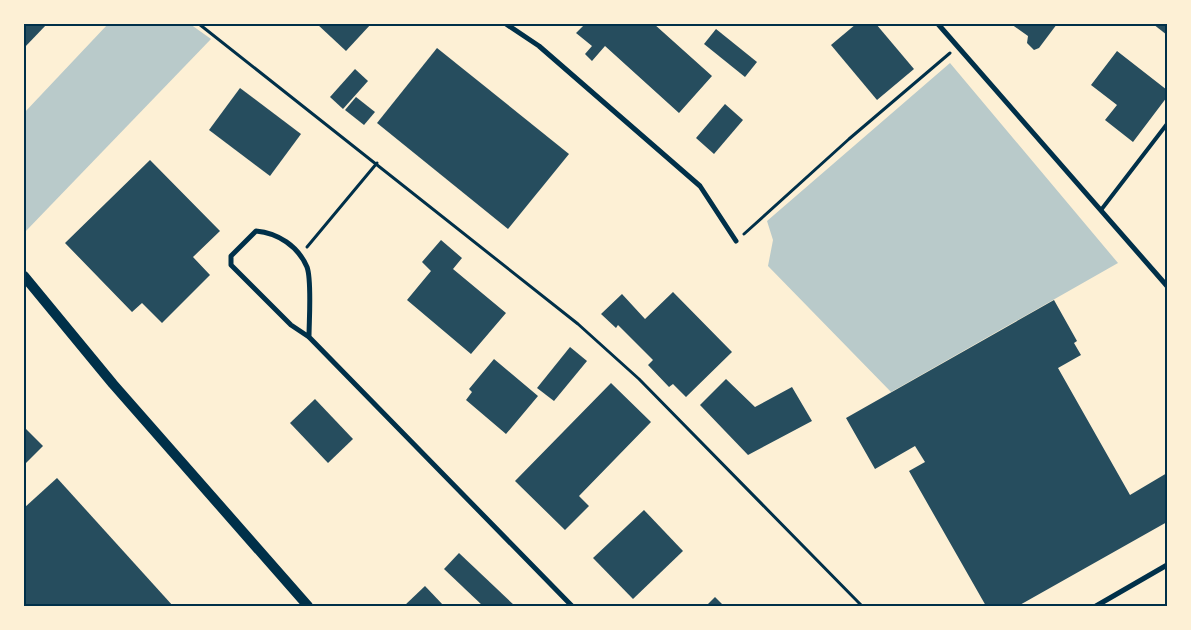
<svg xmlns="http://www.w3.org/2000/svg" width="1191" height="630" font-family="Raleway,sans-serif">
  <rect width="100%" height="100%" fill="#fdf0d5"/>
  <!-- green -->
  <g fill="#b9caca">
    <path d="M108,24H190L211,39L24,233V113Z"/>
    <path d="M950,63L1118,263L891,392L768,266L773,240L767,221Z"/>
  </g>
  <!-- building -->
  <g fill="#264d5e">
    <path d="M24,24H47L24,48Z"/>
    <path d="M317,24H371L346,51Z"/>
    <path d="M585,24L603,26L605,24H654L712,76L679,113L605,46L592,61L585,54L592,46L576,33Z"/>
    <path d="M856,24H876L914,69L877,100L831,45Z"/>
    <path d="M1011,24H1057L1039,48L1034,50L1027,43L1028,36Z"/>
    <path d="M1153,24H1167V35Z"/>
    <path d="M716,29L757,62L745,77L704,44Z"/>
    <path d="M437,48L569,154L508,229L377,123Z"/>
    <path d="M1117,51L1167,90V97L1133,142L1105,120L1117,105L1091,85Z"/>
    <path d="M355,69L368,81L343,109L330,97Z"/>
    <path d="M240,88L301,134L270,176L209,130Z"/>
    <path d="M356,97L375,112L364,125L345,110Z"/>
    <path d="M725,104L743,120L714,154L696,138Z"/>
    <path d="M150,160L220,231L193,257L210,275L162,323L142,303L132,312L65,243Z"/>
    <path d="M441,240L462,258L453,269L506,313L471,354L407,300L431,271L422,262Z"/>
    <path d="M673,292L732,352L686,397L673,384L669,387L648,365L653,360L618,325L616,328L601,314L622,294L645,319Z"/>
    <path d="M1054,300L1077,341L1074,343L1081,355L1058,368L1130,495L1167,473V522L1018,606H986L909,471L925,462L915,446L875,469L846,418Z"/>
    <path d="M570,347L587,361L554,401L537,388Z"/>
    <path d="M494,359L538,396L506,434L466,400L472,392L469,389Z"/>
    <path d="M726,379L755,407L792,387L812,421L748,455L700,405Z"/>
    <path d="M611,383L651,422L579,496L589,506L565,530L515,481Z"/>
    <path d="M315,399L353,439L328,463L290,423Z"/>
    <path d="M24,427L43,446L24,465Z"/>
    <path d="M57,478L173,606H24V508Z"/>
    <path d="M644,510L683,551L633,599L593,558Z"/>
    <path d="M459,553L515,606H483L444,569Z"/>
    <path d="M425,586L444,606H404Z"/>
    <path d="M715,597L724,606H706Z"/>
  </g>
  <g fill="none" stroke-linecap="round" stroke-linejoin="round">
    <!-- path -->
    <g stroke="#003049" stroke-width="3">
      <path d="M199,24L578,324L639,379L862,606"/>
      <path d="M744,234L849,139L950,53"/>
      <path d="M307,247L377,163"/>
    </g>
    <!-- service -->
    <path stroke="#003049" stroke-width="4" d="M1101,210L1167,124"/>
    <!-- minor -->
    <g stroke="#003049" stroke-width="5">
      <path d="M506,24L539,46L700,186L736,241"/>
      <path d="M938,24L1167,286"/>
      <path d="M309,337C309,321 312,280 307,267C298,246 278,233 256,231L231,256V265L291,325L309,337L572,606"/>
      <path d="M1096,606L1167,565"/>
    </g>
    <!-- secondary -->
    <path stroke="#003049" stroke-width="10" d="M24,276L113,384L308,606"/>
  </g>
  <!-- border -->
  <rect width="1191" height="630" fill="none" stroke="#fdf0d5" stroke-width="50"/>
  <rect x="25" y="25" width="1141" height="580" fill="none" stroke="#003049" stroke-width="2"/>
</svg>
